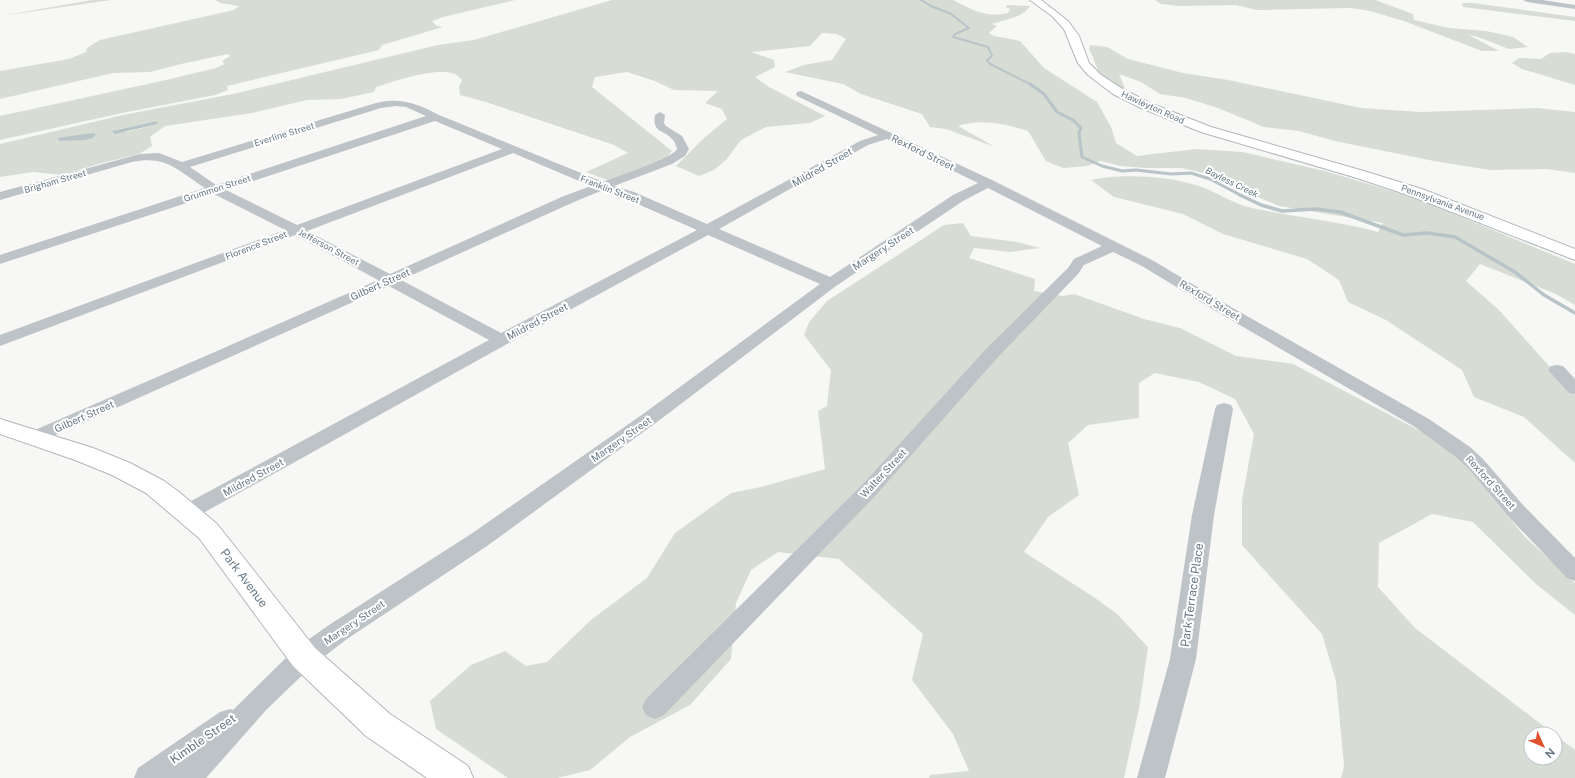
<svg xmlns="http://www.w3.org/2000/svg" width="1575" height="778" font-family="'Public Sans',sans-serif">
  <rect width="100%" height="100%" fill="#f7f7f5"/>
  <!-- green -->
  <g fill="#d7dcd4" fill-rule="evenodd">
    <path d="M92,0H111L1,16Z"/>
    <path d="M215,0H515L443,17L432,21L437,26L443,27L382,45L379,50L227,86L228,90L215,95L122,113L0,140V116L166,80L216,68L225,64L222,61L230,56L228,54L181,64L150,72L113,73L0,99V71L69,59L86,52L87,48L100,40L234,10L239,6L221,3Z"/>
    <path d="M612,0H953C973,10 985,18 1008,13L1010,9L1006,7L1007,5L1030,6C1023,18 1003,20 992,24L997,26L989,33L994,36L1020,41L1044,68L1097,102L1111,127L1116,143L1137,156L1196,149L1242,152L1325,171L1415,198L1575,264V305L1556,294L1480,264L1466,281L1499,310L1575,395V463L1524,417L1474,397L1462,370L1386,320L1348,302L1339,280L1307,259L1223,234L1183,214L1114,197L1091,180C1120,173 1168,176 1196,185C1216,191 1232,204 1252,208C1294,217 1337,221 1378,232L1383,223L1279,206L1203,173L1182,168H1146L1121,166L1100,161L1087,166L1063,168L1046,161L1028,131C1006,124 981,118 958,126L995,147L946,129L930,127L922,114L861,94L843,84L785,72L804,65L832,60L846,39L837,34L822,33L810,46L751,52L774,60L775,67L755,77L769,87L825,116L810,123L766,127L741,140L726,160L714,170L699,176L676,166L703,139L727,119L722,109L705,103L718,91L674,90L655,81L627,72L595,77L592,87L672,151L665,159L610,181L586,172L628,153L614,145L486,102L460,95L459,87L462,80C460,78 457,75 455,74C434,67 396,81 376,87L374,92L341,99L307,100L252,113L165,126L150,137L152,146L139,154L98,164L63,175L33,172L0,177V144L123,115L233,94L438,45L474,40ZM156,121L158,124L127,132L115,130Z"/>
    <path d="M1155,0H1375L1413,14L1414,20L1449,28L1486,31L1513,37L1528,47L1509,49L1478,37L1467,34L1499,51H1482L1404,21L1370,11L1351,8L1257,10L1236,5L1180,6L1161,4Z"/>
    <path d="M1462,3H1473L1575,17V21L1463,7Z"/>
    <path d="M1091,45L1107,47L1128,59L1183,73L1228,80L1361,108L1421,112L1537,108L1575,112V173L1547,169L1490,170L1434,161L1335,141L1299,131L1264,127L1218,108L1186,98L1160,94L1141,82L1119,74L1126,91L1100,75L1089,48Z"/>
    <path d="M1566,52L1575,54V85L1522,69L1512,63L1519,58L1541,59L1550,53Z"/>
    <path d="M963,223L971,236L1017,242L1040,248L1010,252L974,248L969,258L1035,279L1034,291L1063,296L1074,294L1144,319L1180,328L1236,356L1293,364L1424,433L1461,459L1525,537L1575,583V615L1536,584L1473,522L1432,514L1379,543L1378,587L1415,628L1575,750V778H1341L1344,766L1336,681L1322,634L1242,545V500L1254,434L1235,399L1199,382L1155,373L1139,383V418L1088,425L1068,443L1079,495L1048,517L1024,552L1095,598L1117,614L1148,647L1139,709L1124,778H929L930,775L969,771L953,734L912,680L923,634L839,559L778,552L751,570L736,603L731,659L690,705L630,737L590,770L557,778H508L436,729L430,701L471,665L505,651L526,666L547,662L591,620L647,578L675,533L731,493L761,487L825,469L818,411L827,406L831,370L804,335L809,322L827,301L944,225ZM1531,734H1555V758H1531Z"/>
  </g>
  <!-- water -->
  <g fill="#b8c4c8">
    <path d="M156,121L158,124L115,134L112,131Z"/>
    <path d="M93,133L96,134L93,138L84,140L60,141L57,138Z"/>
  </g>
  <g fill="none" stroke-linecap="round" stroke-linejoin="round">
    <!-- stream-far2 -->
    <path stroke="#b8c4c8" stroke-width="2" d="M921,0L931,6L951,14L969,28L955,34L953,37L988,47L992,56L987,60L990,64L1032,85"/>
    <!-- stream-far1 -->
    <path stroke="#b8c4c8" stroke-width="3" d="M1030,84L1044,94L1057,112L1073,120L1081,128L1079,133L1082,157L1102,166L1122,171L1136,170L1171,174L1191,173L1210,179L1242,196"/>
    <!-- stream -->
    <path stroke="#b8c4c8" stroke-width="3.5" d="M1240,195L1261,205L1282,211L1315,209L1340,212L1403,235L1427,233L1455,237L1515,272L1544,295L1575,313"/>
    <!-- secondary casing -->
    <g stroke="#b1b7bb" stroke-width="2">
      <g id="secondary">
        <path d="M1030,0H1041L1068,21L1079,36L1089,63L1101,75L1121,88L1150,103L1211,127L1367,172L1422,189L1575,249V260L1411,196L1357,178L1201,132L1141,108L1113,94L1088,75L1078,63L1064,29L1052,16Z"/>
        <path d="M0,419L93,448L130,463L164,481L179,492L217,524L315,648L390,714L468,766L473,778H427L366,736L293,666L199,538L146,493L112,475L75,460L0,434Z"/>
      </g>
    </g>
    <!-- street -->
    <g fill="#bec3c7" fill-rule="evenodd">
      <path d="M1523,0H1542L1575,5V9L1527,2Z"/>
      <path d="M801,91L992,180L1152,260L1231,307L1429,419L1470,447L1483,459L1523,505L1575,558V581L1567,578L1507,515L1469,469L1456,457L1415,427L1219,313L1142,266L1113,252L1084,265L1078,274L998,357L876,495L664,715L655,719L646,715L642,707L646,699L862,485L986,349L1068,268L1074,259L1102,246L988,188L963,201L836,286L657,422L487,546L347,639L313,665L267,709L206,778H134L138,768L220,712L230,709L233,710L295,649L329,625L471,534L643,414L820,284L708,235L507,344L196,517L188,520L180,517L177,512L180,507L489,340L389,286L42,441L35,443L28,441L25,437L28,433L217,351L378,280L295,235L0,346V335L285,230L214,194L0,264V255L205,188C178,171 167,155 132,162L0,200V192L140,154L159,153L182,162L376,103C400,97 418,104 439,115L603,182C615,177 674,158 677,149C676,146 675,142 673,140C664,129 652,134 655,115L660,112L665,115L664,123L666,126L682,136L689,149L685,156L672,164L614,186L634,192L707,224L860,141L878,135L797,96L796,94L797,92ZM396,106L406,107L426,116L216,185L190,167L381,108ZM435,121L502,149L297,225L226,190ZM887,139L978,183L953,195L830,277L719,229L868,145ZM513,153L591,186L564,196L390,274L307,231ZM603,190L624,198L697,230L501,333L401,280L574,202Z"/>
      <path d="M1557,365L1563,366L1575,379V394L1569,393L1548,370L1551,366Z"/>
      <path d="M1224,403L1231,405L1233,409L1214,515L1196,659L1165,778H1137L1170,659L1192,515L1215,409L1217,405Z"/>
    </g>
    <!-- secondary -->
    <use href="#secondary" fill="#fff" fill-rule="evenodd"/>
  </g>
  <g text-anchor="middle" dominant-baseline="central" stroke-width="4" stroke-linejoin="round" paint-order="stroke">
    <!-- far-street labels -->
    <g font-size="9" fill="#677885" stroke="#fff">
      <text transform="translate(1153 107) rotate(24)">Hawleyton Road</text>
      <text transform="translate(284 134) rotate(-17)">Everline Street</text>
      <text transform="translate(55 181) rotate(-16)">Brigham Street</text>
      <text transform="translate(217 188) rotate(-18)">Grummon Street</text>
      <text transform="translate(610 189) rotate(21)">Franklin Street</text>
      <text transform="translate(1443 202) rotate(20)">Pennsylvania Avenue</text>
      <text transform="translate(256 245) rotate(-21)">Florence Street</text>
      <text transform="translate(329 247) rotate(28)">Jefferson Street</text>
    </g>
    <!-- far-water labels -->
    <g font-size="9" font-style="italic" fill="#637980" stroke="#fff">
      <text transform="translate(1232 182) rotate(26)">Bayless Creek</text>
    </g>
    <!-- street labels -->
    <g font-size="10" fill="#677885" stroke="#fff">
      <text transform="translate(923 152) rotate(26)">Rexford Street</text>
      <text transform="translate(822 167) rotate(-30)">Mildred Street</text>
      <text transform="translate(883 248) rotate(-33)">Margery Street</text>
      <text transform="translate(380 284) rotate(-24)">Gilbert Street</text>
      <text transform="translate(1210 300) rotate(31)">Rexford Street</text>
      <text transform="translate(537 321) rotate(-28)">Mildred Street</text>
      <text transform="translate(84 416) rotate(-24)">Gilbert Street</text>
      <text transform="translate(621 439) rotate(-35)">Margery Street</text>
      <text transform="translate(883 473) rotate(-47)">Walter Street</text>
      <text transform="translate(253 477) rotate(-29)">Mildred Street</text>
      <text transform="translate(1491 482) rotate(48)">Rexford Street</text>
      <text transform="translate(354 622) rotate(-34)">Margery Street</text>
    </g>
    <!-- near-street labels -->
    <g font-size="12" fill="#677885" stroke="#fff">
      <text transform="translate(244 578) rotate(53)">Park Avenue</text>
      <text transform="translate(1192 595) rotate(-82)">Park Terrace Place</text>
      <text transform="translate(203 739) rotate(-35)">Kimble Street</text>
    </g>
  </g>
  <!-- north arrow -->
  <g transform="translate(1543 746) rotate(135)"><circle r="19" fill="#ffffff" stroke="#c2c9ce"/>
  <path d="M0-3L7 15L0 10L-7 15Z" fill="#de522d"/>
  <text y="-6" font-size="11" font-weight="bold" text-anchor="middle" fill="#677885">N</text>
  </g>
</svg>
